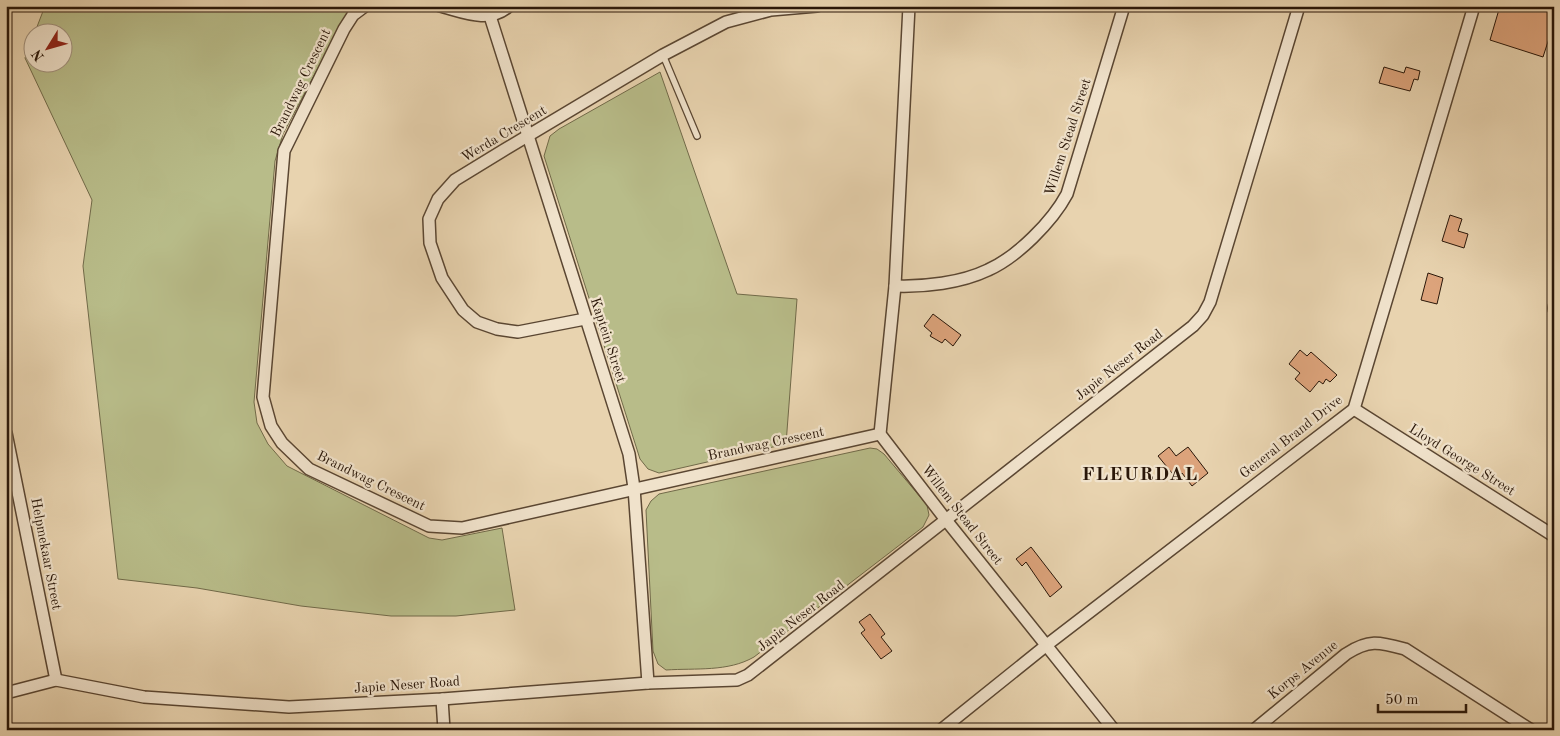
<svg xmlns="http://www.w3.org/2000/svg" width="1560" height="736" font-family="'Old Standard TT',serif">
  <rect width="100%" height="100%" fill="#e8d3af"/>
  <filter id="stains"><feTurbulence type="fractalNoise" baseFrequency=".004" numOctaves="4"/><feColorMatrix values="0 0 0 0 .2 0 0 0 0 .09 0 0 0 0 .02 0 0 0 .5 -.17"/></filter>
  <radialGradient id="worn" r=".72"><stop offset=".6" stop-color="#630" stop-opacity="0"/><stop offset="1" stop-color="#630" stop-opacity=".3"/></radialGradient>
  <!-- green -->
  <g fill="#b8bc89" stroke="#716a49">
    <path d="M45,6H351L283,134L275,161L254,402L257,423L268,444L287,466L429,538L442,540L502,528L515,610L456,616H391L301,606L197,588L118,579L83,266L92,200L25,58L32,39V62H62V32H35Z"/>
    <path d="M660,72L737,294L797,299L786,444L659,473L648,469L640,459L544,156L550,136L559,129Z"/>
    <path d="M870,448L877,449L884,454L927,505L929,515L923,527L754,657C728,672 696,668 666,670L658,664L653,651L646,510L651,501L659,494Z"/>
  </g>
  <!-- building -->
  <g fill="#dca37b" stroke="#2a1709">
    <path d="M1500,6H1554V23L1543,57L1490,40Z"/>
    <path d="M1384,67L1404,73L1406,67L1420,71L1418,80L1414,79L1410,91L1379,83Z"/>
    <path d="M1450,215L1462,219L1458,231L1468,234L1464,248L1442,241Z"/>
    <path d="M1428,273L1443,278L1437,304L1421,300Z"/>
    <path d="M933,314L961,335L953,346L945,339L942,343L930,336L932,333L924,326Z"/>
    <path d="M1300,350L1307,356L1311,352L1337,375L1330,382L1326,379L1323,384L1319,381L1310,392L1295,379L1300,373L1289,364Z"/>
    <path d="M1169,447L1176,456L1188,447L1208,473L1192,486L1182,473L1176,478L1158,456Z"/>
    <path d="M1031,547L1062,587L1050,597L1026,562L1022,566L1016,559Z"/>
    <path d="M870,614L885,634L881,637L892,651L881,659L861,633L865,630L859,622Z"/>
  </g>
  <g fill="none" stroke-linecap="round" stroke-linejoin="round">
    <!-- lane casing -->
    <g stroke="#5a4632" stroke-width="8">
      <path id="lane" d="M663,55L697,136"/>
    </g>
    <!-- street casing -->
    <g stroke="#5a4632" stroke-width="14">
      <g id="street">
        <path d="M365,6L353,15L344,29L284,151L263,397L271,426L282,443L309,469L429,526L462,528L880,434"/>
        <path d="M440,6C463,12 489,24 509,6"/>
        <path d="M909,6L895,286L880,434L946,520L1114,730"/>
        <path d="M490,16L629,454L634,488L648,683"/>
        <path d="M895,286C924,287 961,283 988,270C1017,257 1052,222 1067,194L1124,6"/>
        <path d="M1554,307V309"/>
        <path d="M585,319L518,332L497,329L477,322L463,310L442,278L430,243L429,219L438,199L455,180L504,150L663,55L726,22L771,10L817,6"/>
        <path d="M1354,409L1554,536"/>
        <path d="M6,433L56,680"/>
        <path d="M6,693L56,680L144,697L289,707L442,699L648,683L737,680L748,675L1193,326L1203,315L1210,302L1299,6"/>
        <path d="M442,699L444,730"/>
        <path d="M941,730L1048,644L1354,409L1474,6"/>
        <path d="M1254,730L1346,654C1369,639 1379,642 1405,649L1531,730"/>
      </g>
    </g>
    <!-- lane -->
    <use href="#lane" stroke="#f0e2cb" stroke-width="5.5"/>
    <!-- street -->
    <use href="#street" stroke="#f0e2cb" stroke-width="11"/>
  </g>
  <g text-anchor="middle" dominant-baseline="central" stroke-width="4.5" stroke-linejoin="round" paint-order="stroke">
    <!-- street labels -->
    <g font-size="14" fill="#2a1709" stroke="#f0e2cb">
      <text transform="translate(301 83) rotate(-64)">Brandwag Crescent</text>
      <text transform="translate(504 134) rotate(-31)">Werda Crescent</text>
      <text transform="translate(1068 137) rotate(-72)">Willem Stead Street</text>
      <text transform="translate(608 340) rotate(72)">Kaptein Street</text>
      <text transform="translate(1119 365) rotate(-38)">Japie Neser Road</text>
      <text transform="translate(1291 437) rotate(-38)">General Brand Drive</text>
      <text transform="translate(766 444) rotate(-12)">Brandwag Crescent</text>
      <text transform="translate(1462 460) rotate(32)">Lloyd George Street</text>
      <text transform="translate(371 481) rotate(26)">Brandwag Crescent</text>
      <text transform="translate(962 515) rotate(52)">Willem Stead Street</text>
      <text transform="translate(46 554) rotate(79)">Helpmekaar Street</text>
      <text transform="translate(801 616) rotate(-38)">Japie Neser Road</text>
      <text transform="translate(1303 670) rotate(-39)">Korps Avenue</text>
      <text transform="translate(407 685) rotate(-4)">Japie Neser Road</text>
    </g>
    <!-- district labels -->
    <g font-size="19" font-weight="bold" letter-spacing="1" fill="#2a1709" stroke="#f0e2cb">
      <text x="1140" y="475">FLEURDAL</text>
    </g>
  </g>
  <!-- margin -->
  <rect width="1560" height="736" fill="none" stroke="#e8d3af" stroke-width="25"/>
  <rect x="8" y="8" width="1545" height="721" fill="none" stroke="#2a1709" stroke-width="2.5"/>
  <rect x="12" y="12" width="1535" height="711" fill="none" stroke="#2a1709"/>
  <!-- north arrow -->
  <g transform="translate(48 48) rotate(233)"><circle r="24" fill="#f0e2cb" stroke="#a1917d"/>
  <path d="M0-4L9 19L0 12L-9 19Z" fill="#8f2418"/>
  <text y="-8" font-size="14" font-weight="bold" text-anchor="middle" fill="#2a1709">N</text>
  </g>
  <!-- scale -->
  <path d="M1378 704v8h88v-8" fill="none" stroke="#2a1709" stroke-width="2.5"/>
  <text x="1385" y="704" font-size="15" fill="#2a1709" stroke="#f0e2cb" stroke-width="4" paint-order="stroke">50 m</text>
  <rect width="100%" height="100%" filter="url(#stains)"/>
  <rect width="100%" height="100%" fill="url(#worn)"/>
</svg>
